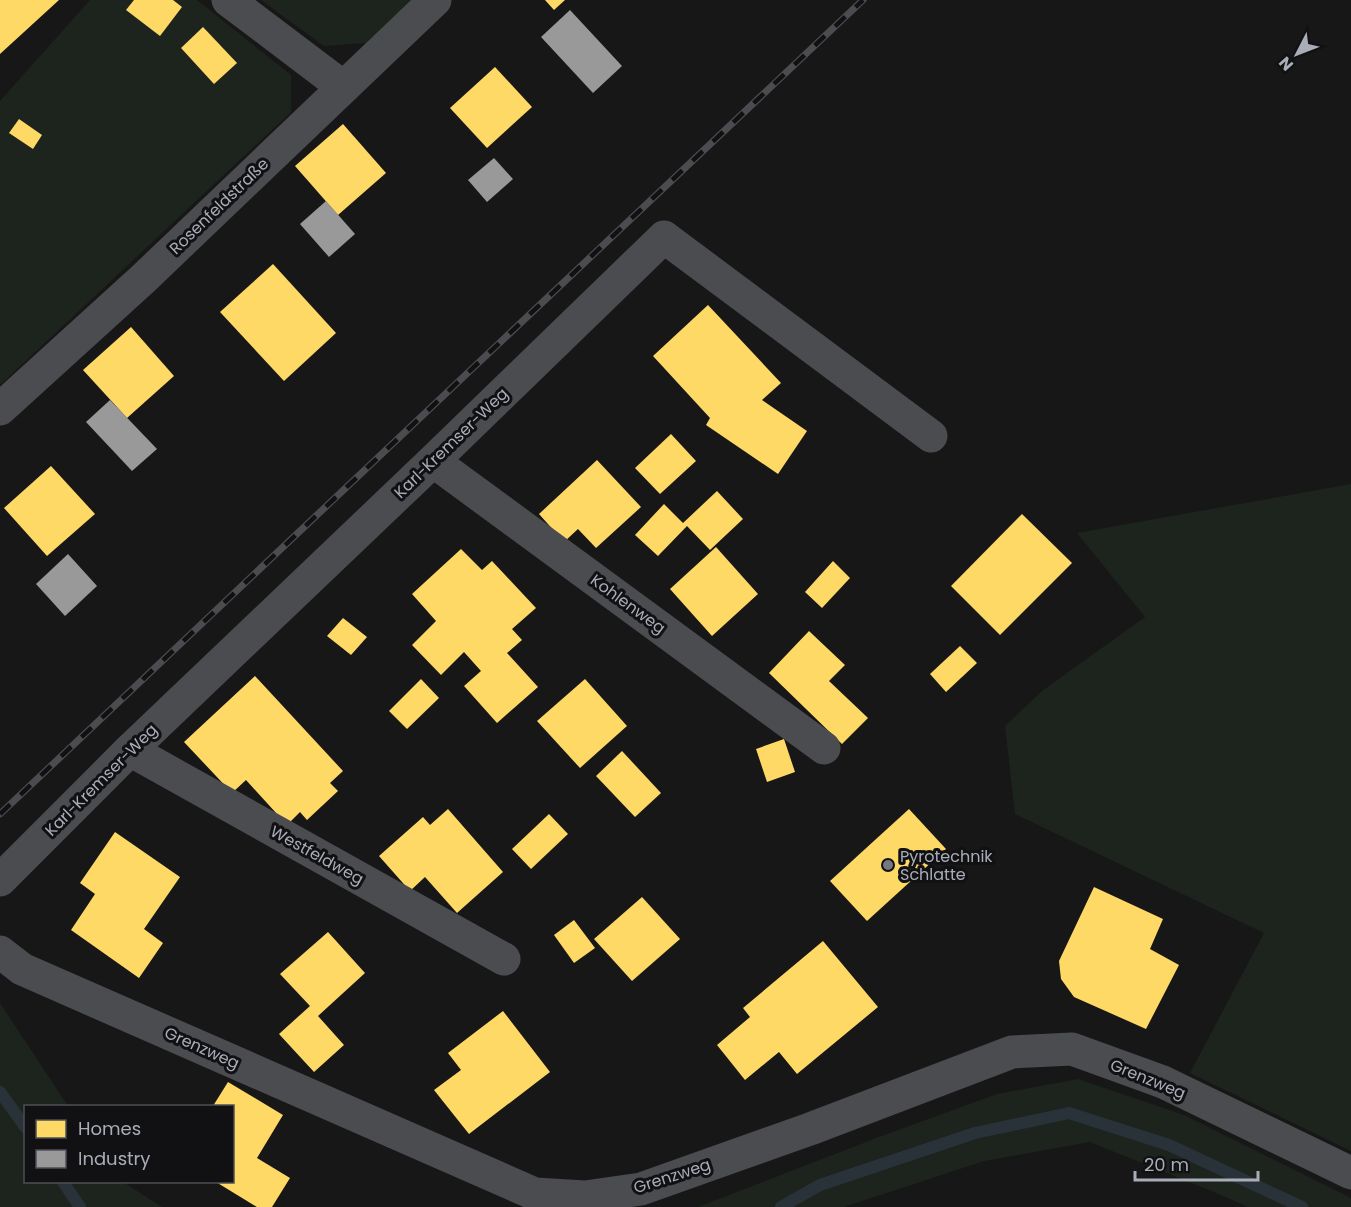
<svg xmlns="http://www.w3.org/2000/svg" width="1351" height="1207" font-family="Poppins,sans-serif">
  <rect width="100%" height="100%" fill="#171717"/>
  <!-- green -->
  <g fill="#1d241e">
    <path d="M90,0H197L291,75V112L0,385V101Z"/>
    <path d="M261,0H412L366,43L324,46Z"/>
    <path d="M1351,484V1151L1190,1073L1264,933L1015,814L1005,726L1042,691L1145,617L1077,533Z"/>
    <path d="M0,1003L68,1106H26V1182H123L162,1207H0Z"/>
    <path d="M1078,1079L1184,1115L1351,1198V1207H1248L1214,1192L1090,1142L984,1161L844,1207H698L879,1137L997,1094Z"/>
  </g>
  <!-- homes -->
  <g fill="#ffd966">
    <path d="M0,0H59L0,54Z"/>
    <path d="M134,0H173L182,7L160,36L126,10Z"/>
    <path d="M545,0H565L554,10Z"/>
    <path d="M203,27L237,63L214,84L181,48Z"/>
    <path d="M495,67L532,107L487,148L450,108Z"/>
    <path d="M19,119L42,135L33,149L9,133Z"/>
    <path d="M343,124L386,173L338,215L295,166Z"/>
    <path d="M273,264L336,333L284,381L220,312Z"/>
    <path d="M708,305L781,383L762,400L807,431L778,474L706,425L710,418L653,356Z"/>
    <path d="M131,327L174,376L127,418L83,370Z"/>
    <path d="M671,434L696,461L660,494L635,468Z"/>
    <path d="M597,460L641,507L596,548L578,529L564,542L539,514Z"/>
    <path d="M51,466L95,514L47,556L4,508Z"/>
    <path d="M717,491L743,519L710,550L687,526L658,556L635,535L664,504L683,523Z"/>
    <path d="M1022,514L1072,563L1000,635L951,586Z"/>
    <path d="M716,547L758,594L712,636L670,589Z"/>
    <path d="M461,549L482,570L492,561L536,608L512,629L522,640L507,653L538,687L497,723L464,686L481,671L464,652L441,675L412,645L436,621L412,594Z"/>
    <path d="M833,561L850,578L822,608L805,592Z"/>
    <path d="M343,618L367,637L351,655L327,636Z"/>
    <path d="M809,631L845,665L829,681L868,718L842,744L769,673Z"/>
    <path d="M960,646L977,663L946,692L930,674Z"/>
    <path d="M255,676L343,771L330,783L338,791L307,820L300,812L287,825L246,780L232,793L184,742Z"/>
    <path d="M421,679L439,698L407,729L389,711Z"/>
    <path d="M585,679L627,726L580,768L537,721Z"/>
    <path d="M784,739L795,772L767,782L756,749Z"/>
    <path d="M622,751L661,793L635,817L596,776Z"/>
    <path d="M448,809L503,872L457,913L425,877L410,891L379,856L423,817L430,825Z"/>
    <path d="M909,809L946,849L867,921L830,881Z"/>
    <path d="M549,814L568,834L531,869L512,849Z"/>
    <path d="M115,832L180,877L144,929L163,943L139,978L71,930L95,894L80,883Z"/>
    <path d="M1094,887L1163,919L1150,949L1179,965L1146,1029L1074,997L1061,979L1059,961Z"/>
    <path d="M642,897L680,939L632,981L594,939Z"/>
    <path d="M574,920L595,948L574,963L554,935Z"/>
    <path d="M328,932L365,973L318,1016L344,1045L314,1072L279,1034L310,1006L280,974Z"/>
    <path d="M823,941L878,1007L797,1074L779,1052L745,1080L717,1045L750,1017L743,1008Z"/>
    <path d="M503,1011L550,1072L469,1134L434,1090L461,1070L448,1053Z"/>
    <path d="M228,1082L283,1115L257,1158L290,1178L272,1207H257L216,1182H232V1106H213Z"/>
  </g>
  <!-- industry -->
  <g fill="#999">
    <path d="M570,10L622,66L593,93L541,37Z"/>
    <path d="M494,158L513,179L487,202L468,180Z"/>
    <path d="M326,201L355,234L329,257L300,224Z"/>
    <path d="M110,400L157,449L132,471L86,422Z"/>
    <path d="M68,554L97,586L65,616L36,584Z"/>
  </g>
  <g fill="none" stroke-linecap="round" stroke-linejoin="round">
    <!-- stream -->
    <g stroke="#2a3239" stroke-width="12">
      <path d="M0,1092L26,1128"/>
      <path d="M63,1182L80,1207"/>
      <path d="M781,1207L820,1185L975,1133L1069,1113L1169,1145L1302,1207"/>
    </g>
    <!-- minor -->
    <g stroke="#4b4c50" stroke-width="33">
      <path d="M228,0L343,87"/>
      <path d="M0,409L143,279L435,0"/>
      <path d="M433,461L824,748"/>
      <path d="M130,750L504,959"/>
      <path d="M0,880L130,750L433,461L664,237L931,436"/>
      <path d="M0,952L22,969L535,1194L585,1197L641,1189L810,1129L1012,1052L1072,1049L1163,1082L1351,1173"/>
    </g>
    <!-- rail casing -->
    <g stroke="#4b4c4f" stroke-width="7">
      <path id="rail" d="M0,814L863,0"/>
    </g>
    <!-- rail -->
    <use href="#rail" stroke="#111113" stroke-width="4.5" stroke-dasharray="14" stroke-linecap="butt"/>
  </g>
  <!-- markers -->
  <circle fill="#757880" stroke="#111113" stroke-width="2" cx="888" cy="865" r="6"/>
  <g text-anchor="middle" dominant-baseline="central" stroke-width="6" stroke-linejoin="round" paint-order="stroke">
    <!-- street labels -->
    <g font-size="16" fill="#a8adb8" stroke="#111113">
      <text transform="translate(219 206) rotate(-44)">Rosenfeldstraße</text>
      <text transform="translate(451 443) rotate(-44)">Karl-Kremser-Weg</text>
      <text transform="translate(628 604) rotate(36)">Kohlenweg</text>
      <text transform="translate(101 780) rotate(-45)">Karl-Kremser-Weg</text>
      <text transform="translate(317 855) rotate(29)">Westfeldweg</text>
      <text transform="translate(202 1048) rotate(24)">Grenzweg</text>
      <text transform="translate(1148 1079) rotate(22)">Grenzweg</text>
      <text transform="translate(672 1176) rotate(-18)">Grenzweg</text>
    </g>
    <!-- poi labels -->
    <g font-size="16" fill="#a8adb8" stroke="#111113" text-anchor="start">
      <text x="900" y="856">Pyrotechnik<tspan x="900" dy="18">Schlatte</tspan></text>
    </g>
  </g>
  <!-- legend -->
  <rect x="24" y="1105" width="210" height="78" fill="#111113" stroke="#4d4f55" stroke-width="1.5"/>
  <rect x="36" y="1120" width="30" height="18" fill="#ffd966" stroke="#4d4f55" stroke-width="1.5"/>
  <text x="78" y="1135" font-size="18" fill="#a8adb8">Homes</text>
  <rect x="36" y="1150" width="30" height="18" fill="#999999" stroke="#4d4f55" stroke-width="1.5"/>
  <text x="78" y="1165" font-size="18" fill="#a8adb8">Industry</text>
  <!-- north arrow -->
  <g transform="translate(1297 54) rotate(228)" stroke="#111113" stroke-width="4.5" paint-order="stroke">
  <path d="M0-4.5L10 22L0 15L-10 22Z" fill="#a8adb8"/>
  <text y="-9" font-size="16" font-weight="bold" text-anchor="middle" fill="#a8adb8">N</text>
  </g>
  <!-- scale -->
  <path d="M1135 1171v9h123v-9" fill="none" stroke="#a8adb8" stroke-width="3"/>
  <text x="1144" y="1171" font-size="18" fill="#a8adb8" stroke="#111113" stroke-width="4.5" paint-order="stroke">20 m</text>
</svg>
